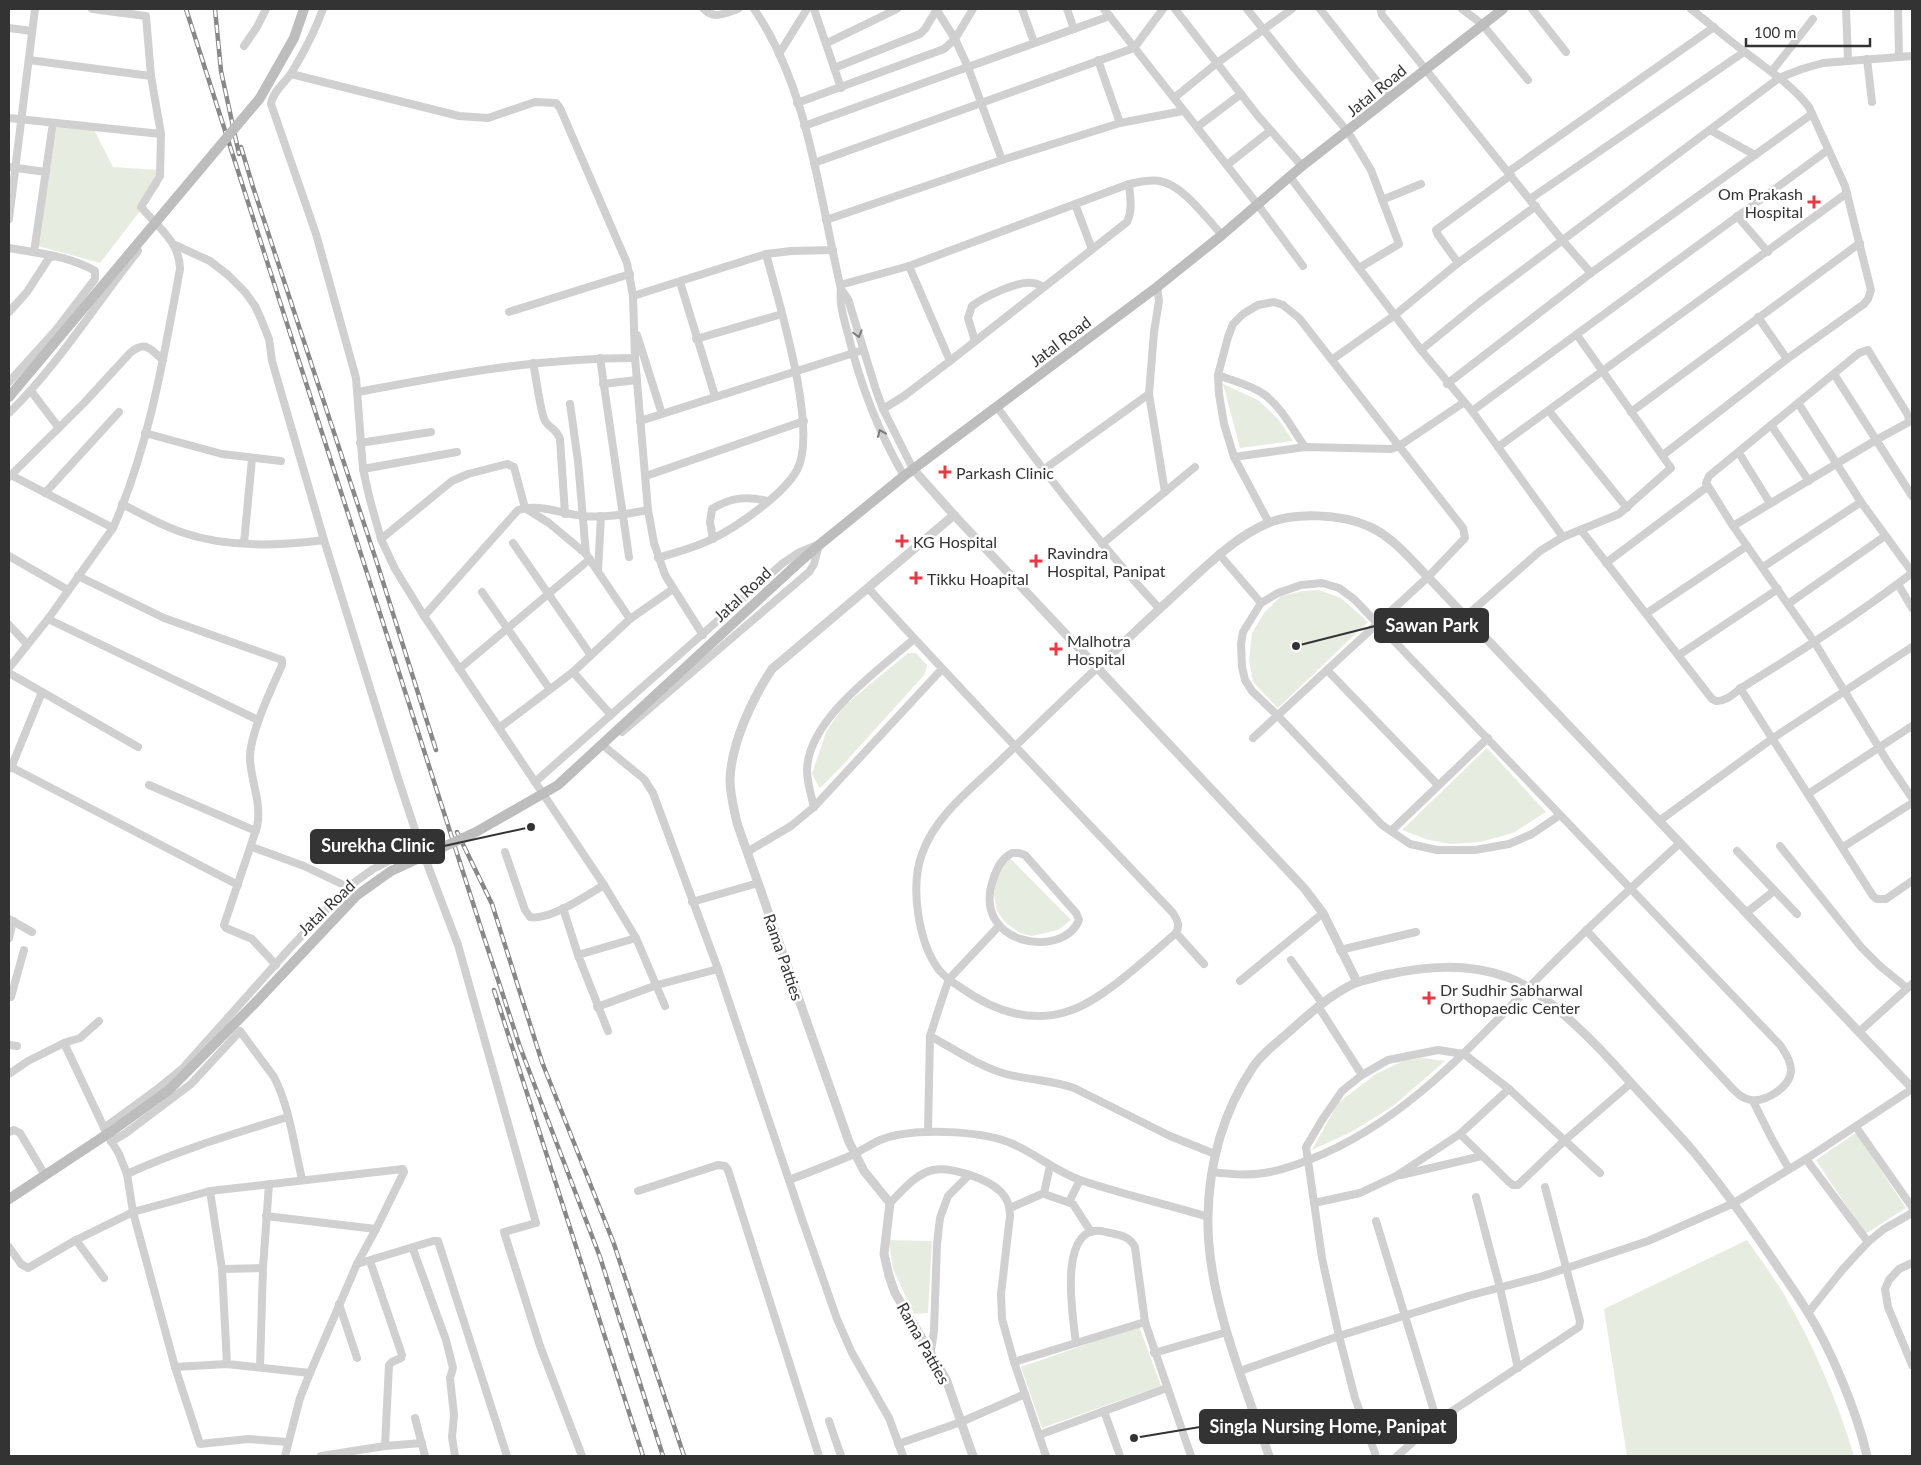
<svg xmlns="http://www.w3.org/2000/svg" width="1921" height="1465" font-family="Lato,sans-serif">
  <rect width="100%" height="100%" fill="#fff"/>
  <!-- green -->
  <g fill="#e6ecdf">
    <path d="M57,125L94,130L113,167L159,170L160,185L100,263L38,246Z"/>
    <path d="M1223,384L1258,400L1278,419L1293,441L1240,448Z"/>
    <path d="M1319,590L1341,598L1368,622L1278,708L1253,682L1249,660L1252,633L1264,613L1281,596L1303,591Z"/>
    <path d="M908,653H916L927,665L925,674L840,768L820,788L812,774L826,732L844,706Z"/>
    <path d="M1487,748L1546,812L1513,833L1480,842L1451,844L1429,840L1402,830Z"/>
    <path d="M1008,856L1071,920L1058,930L1032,936L1020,933L1005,922L997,911L994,895L998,869Z"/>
    <path d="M1423,1058L1445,1061L1393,1106L1353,1131L1312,1150L1338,1103L1376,1074L1403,1061Z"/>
    <path d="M1856,1133L1906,1208L1865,1234L1816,1160Z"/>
    <path d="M889,1240L932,1241L928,1313L914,1314L893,1269Z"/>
    <path d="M1747,1240C1759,1257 1771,1274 1782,1291C1812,1342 1837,1399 1854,1456H1627L1604,1309Z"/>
    <path d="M1139,1326L1161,1386L1042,1428L1021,1367Z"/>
  </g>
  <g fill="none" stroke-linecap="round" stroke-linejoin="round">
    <!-- minor -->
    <g stroke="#d0d0d0" stroke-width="8">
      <path d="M323,9C315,31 304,52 292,72C286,82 272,92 271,104L316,234L356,378L363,469L370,500L381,539L395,569L424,616L604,885L636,938L665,1006"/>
      <path d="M704,9C714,20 725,13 738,9"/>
      <path d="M754,9C809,89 819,196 841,289L848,299L876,390L883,409L913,469"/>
      <path d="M814,9L841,88"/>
      <path d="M936,9L955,39L968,67L1002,160"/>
      <path d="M1022,9L1034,42"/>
      <path d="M1067,9L1074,29"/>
      <path d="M1104,9L1258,205L1303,266"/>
      <path d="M1175,9L1258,116L1302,166"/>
      <path d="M1247,9L1295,69L1348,132L1371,170L1399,244L1359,268"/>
      <path d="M1320,9L1390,98"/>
      <path d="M1382,9L1381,11L1382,15L1562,240L1591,273"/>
      <path d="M1462,9L1482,24L1528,80"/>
      <path d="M1532,9L1566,52"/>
      <path d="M1846,9L1848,60"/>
      <path d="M1898,9L1899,56"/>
      <path d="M9,28L32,31"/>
      <path d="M827,43L897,9"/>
      <path d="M244,46L257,27L266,9"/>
      <path d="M779,54L807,9"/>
      <path d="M1867,59L1872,102"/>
      <path d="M29,60L151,76"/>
      <path d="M1098,60L1120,123"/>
      <path d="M834,68L920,34L925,29L937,9"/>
      <path d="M1772,71L1813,19"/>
      <path d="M291,74L459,116L488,118L535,102L556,103L560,108L627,263L633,296L635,358L648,510L654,543L665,575L703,635"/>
      <path d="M1174,98L1217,63L1292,9"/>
      <path d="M797,103L944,49L955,39L973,9"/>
      <path d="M9,118L161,134"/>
      <path d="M804,126L1110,16"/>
      <path d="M1197,127L1241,94"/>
      <path d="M1710,130L1755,155"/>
      <path d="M814,163L1134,48L1163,9"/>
      <path d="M1227,165L1270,131"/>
      <path d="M9,167L46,172"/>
      <path d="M1508,172L1714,27"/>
      <path d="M1290,177L1421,350L1472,411L1563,537"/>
      <path d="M1530,199L1744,52"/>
      <path d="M1382,200L1421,184"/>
      <path d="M1075,204L1092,249"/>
      <path d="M1737,216L1768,252"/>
      <path d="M9,219L35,9"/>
      <path d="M826,220L1002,160L1120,123L1183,111"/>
      <path d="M175,245L210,261L228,275L245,292L255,306L261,319L269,339L272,361L324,540L398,778L420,845L458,945L536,1223L504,1232L540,1346L582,1456"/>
      <path d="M9,248C37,253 70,256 95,271V279L56,330L9,382"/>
      <path d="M34,252L53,123"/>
      <path d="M1458,263L1438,235L1436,230L1511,175"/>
      <path d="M909,266L950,361"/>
      <path d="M680,282L715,396"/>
      <path d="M840,285L909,266L1129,184C1140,182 1150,179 1160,181C1183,185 1207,219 1222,235"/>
      <path d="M841,289C839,304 844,319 848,334C860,384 878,431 904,476"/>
      <path d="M633,296L766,254L791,251L833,250"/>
      <path d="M9,312L27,292L49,258L55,256"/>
      <path d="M509,312L630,274"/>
      <path d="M1758,317L1787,359"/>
      <path d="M637,335L662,414"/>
      <path d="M696,339L782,314"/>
      <path d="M975,341L968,318L972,306C984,297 1017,281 1032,283C1036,283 1040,285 1044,287"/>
      <path d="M1421,350L1480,302L1779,78L1802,69L1823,63L1912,56"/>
      <path d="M600,358L629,557"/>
      <path d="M1333,359L1395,315L1458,263L1536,206"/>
      <path d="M533,363C536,375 540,411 545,421C550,429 556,428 560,439L565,514"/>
      <path d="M1834,374L1912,496"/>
      <path d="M1218,375C1233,381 1252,385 1265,395C1282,408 1293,430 1305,447"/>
      <path d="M603,384L637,380"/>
      <path d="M1447,384L1591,273L1812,114"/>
      <path d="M31,391L59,428"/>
      <path d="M358,392C453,374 538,358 635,358"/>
      <path d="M1149,394L1165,492"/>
      <path d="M1798,403L1861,502L1912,572"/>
      <path d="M570,404L578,461L586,554"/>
      <path d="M997,407C1048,477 1100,545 1159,608"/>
      <path d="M883,409L904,396L950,361L1127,222C1133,210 1130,197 1129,184"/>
      <path d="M1472,411L1828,150"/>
      <path d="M1549,411L1627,508"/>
      <path d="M1631,412L1860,243"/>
      <path d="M9,413C59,364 95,305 138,251"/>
      <path d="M640,421L863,350"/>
      <path d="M1771,425L1809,481"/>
      <path d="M145,433L222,454L281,461"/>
      <path d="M360,443L431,432"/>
      <path d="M1498,447L1847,193"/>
      <path d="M1739,453L1770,503"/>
      <path d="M1663,455L1787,359L1864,304L1868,299L1871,290L1845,186L1809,107C1791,84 1767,69 1745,52C1726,38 1709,23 1691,9"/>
      <path d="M1234,457L1305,447L1391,449L1399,446L1463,403"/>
      <path d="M363,469L457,452"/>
      <path d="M1043,470L1149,394L1154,332L1159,301L1157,287"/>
      <path d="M11,475L113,528"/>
      <path d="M646,476L804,421"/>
      <path d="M9,477L84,403L130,353C146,340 150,349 163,360"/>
      <path d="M45,493L119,412"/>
      <path d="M122,504C142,514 162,526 184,533C228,548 279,546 324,540"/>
      <path d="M1733,526L1876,440L1909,422L1908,415L1868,350L1859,353L1709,476L1706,483L1733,526L1815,643L1889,764L1912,798"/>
      <path d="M1581,530L1712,699L1716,701C1727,702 1737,690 1746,685C1803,650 1859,614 1912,573"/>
      <path d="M381,539L452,481L468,474L507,464L514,467L525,508L549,523L586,554L630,619"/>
      <path d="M713,539L710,522L712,509C731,497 747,496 768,501"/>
      <path d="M244,543L252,459"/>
      <path d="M513,543L590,654"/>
      <path d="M1102,544L1195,467"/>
      <path d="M1219,554L1261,603"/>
      <path d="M9,556L68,590"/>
      <path d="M658,558C676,552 695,548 712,539C737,527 784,494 797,470C819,430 778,300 766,254"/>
      <path d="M1606,563L1707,487"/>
      <path d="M1763,567L1861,502"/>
      <path d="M598,571L601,516"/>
      <path d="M78,576L164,618L282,660V665C272,688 249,735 250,759C251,782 262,803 257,827L224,925L226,928L252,939L276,965"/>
      <path d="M1898,584L1912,608"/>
      <path d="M868,588C968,698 1071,805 1173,913C1178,921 1180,925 1176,933C1148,957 1103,1000 1069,1011C1030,1024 992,1010 960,987C952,982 945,977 939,970C918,942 910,886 922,854C935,816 972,788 999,762C1032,730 1065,698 1098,667"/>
      <path d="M482,592L549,688"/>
      <path d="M1788,604L1885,536"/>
      <path d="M1647,613L1747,546"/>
      <path d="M424,616L518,510C540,503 561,514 583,516C605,518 627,514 648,510"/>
      <path d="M1465,617L1540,551L1563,537L1619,514L1671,468L1577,335"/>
      <path d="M48,619L258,720"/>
      <path d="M9,625L27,644"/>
      <path d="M1679,655L1778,589"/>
      <path d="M9,668L48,619L113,528C149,447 164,356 180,269C180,242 157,226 141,207L160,176L161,134L151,76L146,16L92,9"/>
      <path d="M459,669L590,559"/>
      <path d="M1327,670L1438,785"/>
      <path d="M573,672L611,715"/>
      <path d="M9,673L138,747"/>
      <path d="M1740,688L1873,896L1877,899H1886L1912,881"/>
      <path d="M499,728L573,672L630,619L673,589"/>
      <path d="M622,732L809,572L814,564L819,545"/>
      <path d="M1253,738L1428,577L1465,538L1463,528L1299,318L1283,305L1274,302L1258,305L1243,314L1233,324L1228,337L1218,375L1219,394L1224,424L1234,457L1269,523"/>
      <path d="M605,747L644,779L653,793L718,969L802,1219L837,1319L852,1353L889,1418L903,1456"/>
      <path d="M9,766L238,885"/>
      <path d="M11,768L42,692"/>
      <path d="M535,782L783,563L798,553L817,545"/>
      <path d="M149,785L256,831"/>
      <path d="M1808,794L1912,726"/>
      <path d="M814,807C811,795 807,782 807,770C808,719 879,670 914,639"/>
      <path d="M1560,815L1532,834L1509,844L1475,850H1437L1410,844L1382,825L1278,716L1252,691L1245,680L1242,667L1241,644L1243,632L1261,603L1278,593L1301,585L1322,583L1339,588L1354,599L1780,1045C1785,1052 1791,1061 1791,1070C1791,1086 1767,1102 1751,1100C1743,1099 1738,1094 1732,1088L1586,930"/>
      <path d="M1659,821L1773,738L1912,647"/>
      <path d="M1391,831L1488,738"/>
      <path d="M1780,846L1861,947L1880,966L1907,988"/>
      <path d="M252,847L304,866L348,887"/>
      <path d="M1843,847L1912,803"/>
      <path d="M1737,851L1797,914"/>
      <path d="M505,852L525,910L530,917C550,921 587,895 604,885"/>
      <path d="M747,852L791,826L814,807L942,669"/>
      <path d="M1012,853H1019L1025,855L1076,913L1079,920C1063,960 971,945 993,880C997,868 1001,859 1012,853Z"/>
      <path d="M692,902L758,883"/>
      <path d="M563,908L578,955L608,1031"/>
      <path d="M1746,913L1774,891"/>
      <path d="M9,919L32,932"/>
      <path d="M1176,933L1204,964"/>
      <path d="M9,938L13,921"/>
      <path d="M1340,950L1416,932"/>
      <path d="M578,955L636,938"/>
      <path d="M1291,960L1322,1003"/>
      <path d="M1240,981L1323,913"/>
      <path d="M11,997L24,950"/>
      <path d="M1318,1006L1362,1075"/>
      <path d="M597,1007L657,985L718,969"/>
      <path d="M99,1021L80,1038L64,1043L107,1134L119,1154L127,1174L133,1212L175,1367L200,1444L248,1439L288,1442"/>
      <path d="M1859,1032L1912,984"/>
      <path d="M930,1036C954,1049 980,1067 1006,1074C1029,1080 1052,1080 1074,1088L1170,1136L1215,1154"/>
      <path d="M9,1045L17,1046"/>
      <path d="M9,1074L28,1061L64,1043"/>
      <path d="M1753,1101L1772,1139L1789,1169"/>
      <path d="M1856,1127L1912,1207"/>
      <path d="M104,1128L156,1090L183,1068L290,948L348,887L373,869L420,845"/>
      <path d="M928,1131L930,1036L942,999L949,979L999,926"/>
      <path d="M9,1132L14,1130L20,1133L45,1175"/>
      <path d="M1460,1134L1509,1182L1513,1185H1518L1564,1141L1631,1083"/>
      <path d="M111,1142L126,1133L191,1084L240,1031L274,1077C290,1108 294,1146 302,1179"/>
      <path d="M1806,1159L1868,1242L1884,1229L1912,1213"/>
      <path d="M1050,1166L1044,1193L1047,1195L1073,1204L1091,1232"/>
      <path d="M1212,1172C1229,1174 1247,1176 1264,1173C1280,1171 1296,1165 1311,1159C1408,1121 1476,1040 1548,968C1591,925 1635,884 1680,843"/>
      <path d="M127,1174C179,1150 233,1134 288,1117"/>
      <path d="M1401,1175L1482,1156"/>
      <path d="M789,1180C810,1172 831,1164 852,1155C869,1147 876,1139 897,1135C928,1129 984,1131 1013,1144C1036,1154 1055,1171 1080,1180C1122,1194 1165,1204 1208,1217"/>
      <path d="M210,1191L222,1269L227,1364"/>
      <path d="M638,1191L718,1165L725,1166L728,1170L819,1456"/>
      <path d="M1476,1197L1500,1288L1518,1368"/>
      <path d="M1069,1202L1080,1180"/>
      <path d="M890,1203C902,1191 915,1174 933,1170C950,1166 989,1179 1001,1192C1008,1199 1010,1207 1010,1216L1001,1294L1002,1319L1014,1362L1046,1456"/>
      <path d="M1314,1203L1360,1193L1396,1176L1460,1134L1509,1089"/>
      <path d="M1010,1208L1044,1193"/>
      <path d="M266,1216L376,1229"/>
      <path d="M1376,1221L1437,1421"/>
      <path d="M76,1240L104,1278"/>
      <path d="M9,1247L21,1264L28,1268L76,1240L133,1212L210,1191L403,1169L404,1172L376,1229L357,1264L310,1373L300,1398L285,1456"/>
      <path d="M413,1249L446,1340L453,1368L450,1378L454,1415L452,1437L455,1456"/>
      <path d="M370,1261L402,1355L401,1358L392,1362L389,1365L385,1446"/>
      <path d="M1912,1263L1899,1269L1889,1280L1885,1289L1888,1307L1912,1365"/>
      <path d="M357,1264L433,1241H438L507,1456"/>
      <path d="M222,1269L263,1268"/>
      <path d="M339,1304L357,1358"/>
      <path d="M1808,1313L1843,1269L1868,1242"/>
      <path d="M1076,1343C1073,1318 1056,1219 1106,1232C1118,1235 1129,1235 1135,1247L1145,1322L1191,1456"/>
      <path d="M931,1351L934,1331L937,1244L940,1218L948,1196L969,1175"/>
      <path d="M1154,1353L1227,1332"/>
      <path d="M1014,1362L1145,1322"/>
      <path d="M175,1367L227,1364L310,1373"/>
      <path d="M260,1367L263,1268L269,1184"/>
      <path d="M1240,1371L1339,1336L1468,1296L1540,1277L1648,1241L1734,1203L1806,1159L1912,1089"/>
      <path d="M1104,1411L1120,1456"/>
      <path d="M415,1418L425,1456"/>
      <path d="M829,1421L841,1456"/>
      <path d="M1039,1435L1167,1388"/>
      <path d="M898,1444L961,1422L1025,1394"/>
      <path d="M321,1456L385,1446L422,1443"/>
      <path d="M1376,1456L1355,1398L1339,1336L1322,1258L1306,1147L1322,1120L1342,1091L1362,1075L1388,1060L1438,1050L1464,1054L1509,1089L1600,1173"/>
      <path d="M1397,1456L1437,1421L1579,1327L1580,1321L1545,1187"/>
    </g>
    <!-- tertiary -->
    <g stroke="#d0d0d0" stroke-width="9">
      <path d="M913,469L954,515L1304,888L1323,913L1357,982"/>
      <path d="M954,515L772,669C752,699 731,744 730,780C730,794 734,809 737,823L849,1142L864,1171L890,1203L884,1254L889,1276L895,1293L946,1379L973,1456"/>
      <path d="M1098,667C1129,637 1160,608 1192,579C1215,558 1238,536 1268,523C1295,512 1341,514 1368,526C1392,536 1410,559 1428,577L1912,1088"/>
      <path d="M1269,1456C1244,1383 1206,1294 1208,1216C1209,1163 1223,1112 1253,1067C1262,1053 1278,1042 1290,1031C1310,1013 1329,996 1353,984C1363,980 1374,978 1385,975C1426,966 1467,963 1507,977C1547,991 1603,1051 1631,1083C1652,1106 1673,1128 1693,1151C1721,1185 1746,1220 1771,1257C1783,1275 1796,1293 1807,1311C1831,1349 1857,1412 1867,1456"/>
    </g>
    <!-- secondary -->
    <g stroke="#bdbdbd" stroke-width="10">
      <path d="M794,567L819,545L904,476L1157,287L1222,235L1302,166L1503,9"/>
      <path d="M9,1199L112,1131L169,1090L256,1002"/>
    </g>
    <!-- rail casing -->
    <g stroke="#888" stroke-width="4.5">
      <g id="rail">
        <path d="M186,9L480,925L520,1047L600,1257L663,1456"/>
        <path d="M215,9L221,71L239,154"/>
        <path d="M241,147L253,187L378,566L436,750"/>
        <path d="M457,832L492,904L542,1062L614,1244L684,1456"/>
        <path d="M494,990L643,1456"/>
      </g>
    </g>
    <!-- rail -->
    <use href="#rail" stroke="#fff" stroke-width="2.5" stroke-dasharray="8" stroke-linecap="butt"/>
    <!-- secondary-bridge -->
    <g stroke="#bdbdbd" stroke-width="10">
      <path d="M9,397L260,98L294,38L304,9"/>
      <path d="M256,1002L356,896L391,871L476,832L558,785L794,567"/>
    </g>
  </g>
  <!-- one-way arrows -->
  <defs><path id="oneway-chevron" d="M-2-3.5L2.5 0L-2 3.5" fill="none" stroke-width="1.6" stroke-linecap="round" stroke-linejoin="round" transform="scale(1.25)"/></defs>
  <g stroke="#7a7a7a">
    <use href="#oneway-chevron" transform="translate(858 334) rotate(74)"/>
    <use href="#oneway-chevron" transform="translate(881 433) rotate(-113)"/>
  </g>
  <!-- markers -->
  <g fill="#e63946" stroke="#fff" stroke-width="2">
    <path d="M1811.5 194.5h5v5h5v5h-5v5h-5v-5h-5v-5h5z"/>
    <path d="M942.5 464.5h5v5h5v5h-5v5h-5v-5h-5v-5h5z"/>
    <path d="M899.5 533.5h5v5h5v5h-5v5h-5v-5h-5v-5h5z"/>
    <path d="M1033.5 553.5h5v5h5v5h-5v5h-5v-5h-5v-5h5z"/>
    <path d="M913.5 570.5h5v5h5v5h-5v5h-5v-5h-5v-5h5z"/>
    <path d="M1053.5 641.5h5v5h5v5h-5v5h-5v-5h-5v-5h5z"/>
    <path d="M1426.5 990.5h5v5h5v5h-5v5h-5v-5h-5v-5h5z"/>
  </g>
  <g text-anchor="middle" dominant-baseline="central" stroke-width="5" stroke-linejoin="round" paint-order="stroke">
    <!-- street labels -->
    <g font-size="16" fill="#333" stroke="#fff">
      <text transform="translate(1376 90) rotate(-39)">Jatal Road</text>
      <text transform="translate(1060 341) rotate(-37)">Jatal Road</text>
      <text transform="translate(742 594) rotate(-43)">Jatal Road</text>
      <text transform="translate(326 907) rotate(-44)">Jatal Road</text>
      <text transform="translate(784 957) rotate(71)">Rama Patties</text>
      <text transform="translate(924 1343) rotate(61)">Rama Patties</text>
    </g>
    <!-- poi labels -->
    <g font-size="16" fill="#333" stroke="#fff" text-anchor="start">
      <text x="1803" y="193" text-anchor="end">Om Prakash<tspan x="1803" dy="18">Hospital</tspan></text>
      <text x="956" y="472">Parkash Clinic</text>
      <text x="913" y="541">KG Hospital</text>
      <text x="1047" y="552">Ravindra<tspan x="1047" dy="18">Hospital, Panipat</tspan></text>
      <text x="927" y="578">Tikku Hoapital</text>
      <text x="1067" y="640">Malhotra<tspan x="1067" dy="18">Hospital</tspan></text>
      <text x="1440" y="989">Dr Sudhir Sabharwal<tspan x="1440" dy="18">Orthopaedic Center</tspan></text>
    </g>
  </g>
  <!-- callouts -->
  <path fill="none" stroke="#333" stroke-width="2" d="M1296 646L1375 626M531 827L444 846M1134 1438L1200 1427"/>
  <g fill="#333" stroke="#fff" stroke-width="2">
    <circle cx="1296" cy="646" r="5"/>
    <circle cx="531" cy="827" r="5"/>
    <circle cx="1134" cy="1438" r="5"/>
  </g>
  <g fill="#333" stroke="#333" stroke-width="2">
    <rect x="1375" y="609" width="113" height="33" rx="5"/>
    <rect x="311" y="830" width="133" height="33" rx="5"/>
    <rect x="1200" y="1410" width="256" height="33" rx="5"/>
  </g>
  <g font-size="18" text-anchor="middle" font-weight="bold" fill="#fff">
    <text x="1432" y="632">Sawan Park</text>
    <text x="378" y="852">Surekha Clinic</text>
    <text x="1328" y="1433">Singla Nursing Home, Panipat</text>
  </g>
  <!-- border -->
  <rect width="1921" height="1465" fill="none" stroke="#333333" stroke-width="20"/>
  <!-- scale -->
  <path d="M1746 38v8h124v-8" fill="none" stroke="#333333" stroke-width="2.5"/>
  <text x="1754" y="38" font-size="15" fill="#333333" stroke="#ffffff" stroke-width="4" paint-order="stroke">100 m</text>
</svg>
